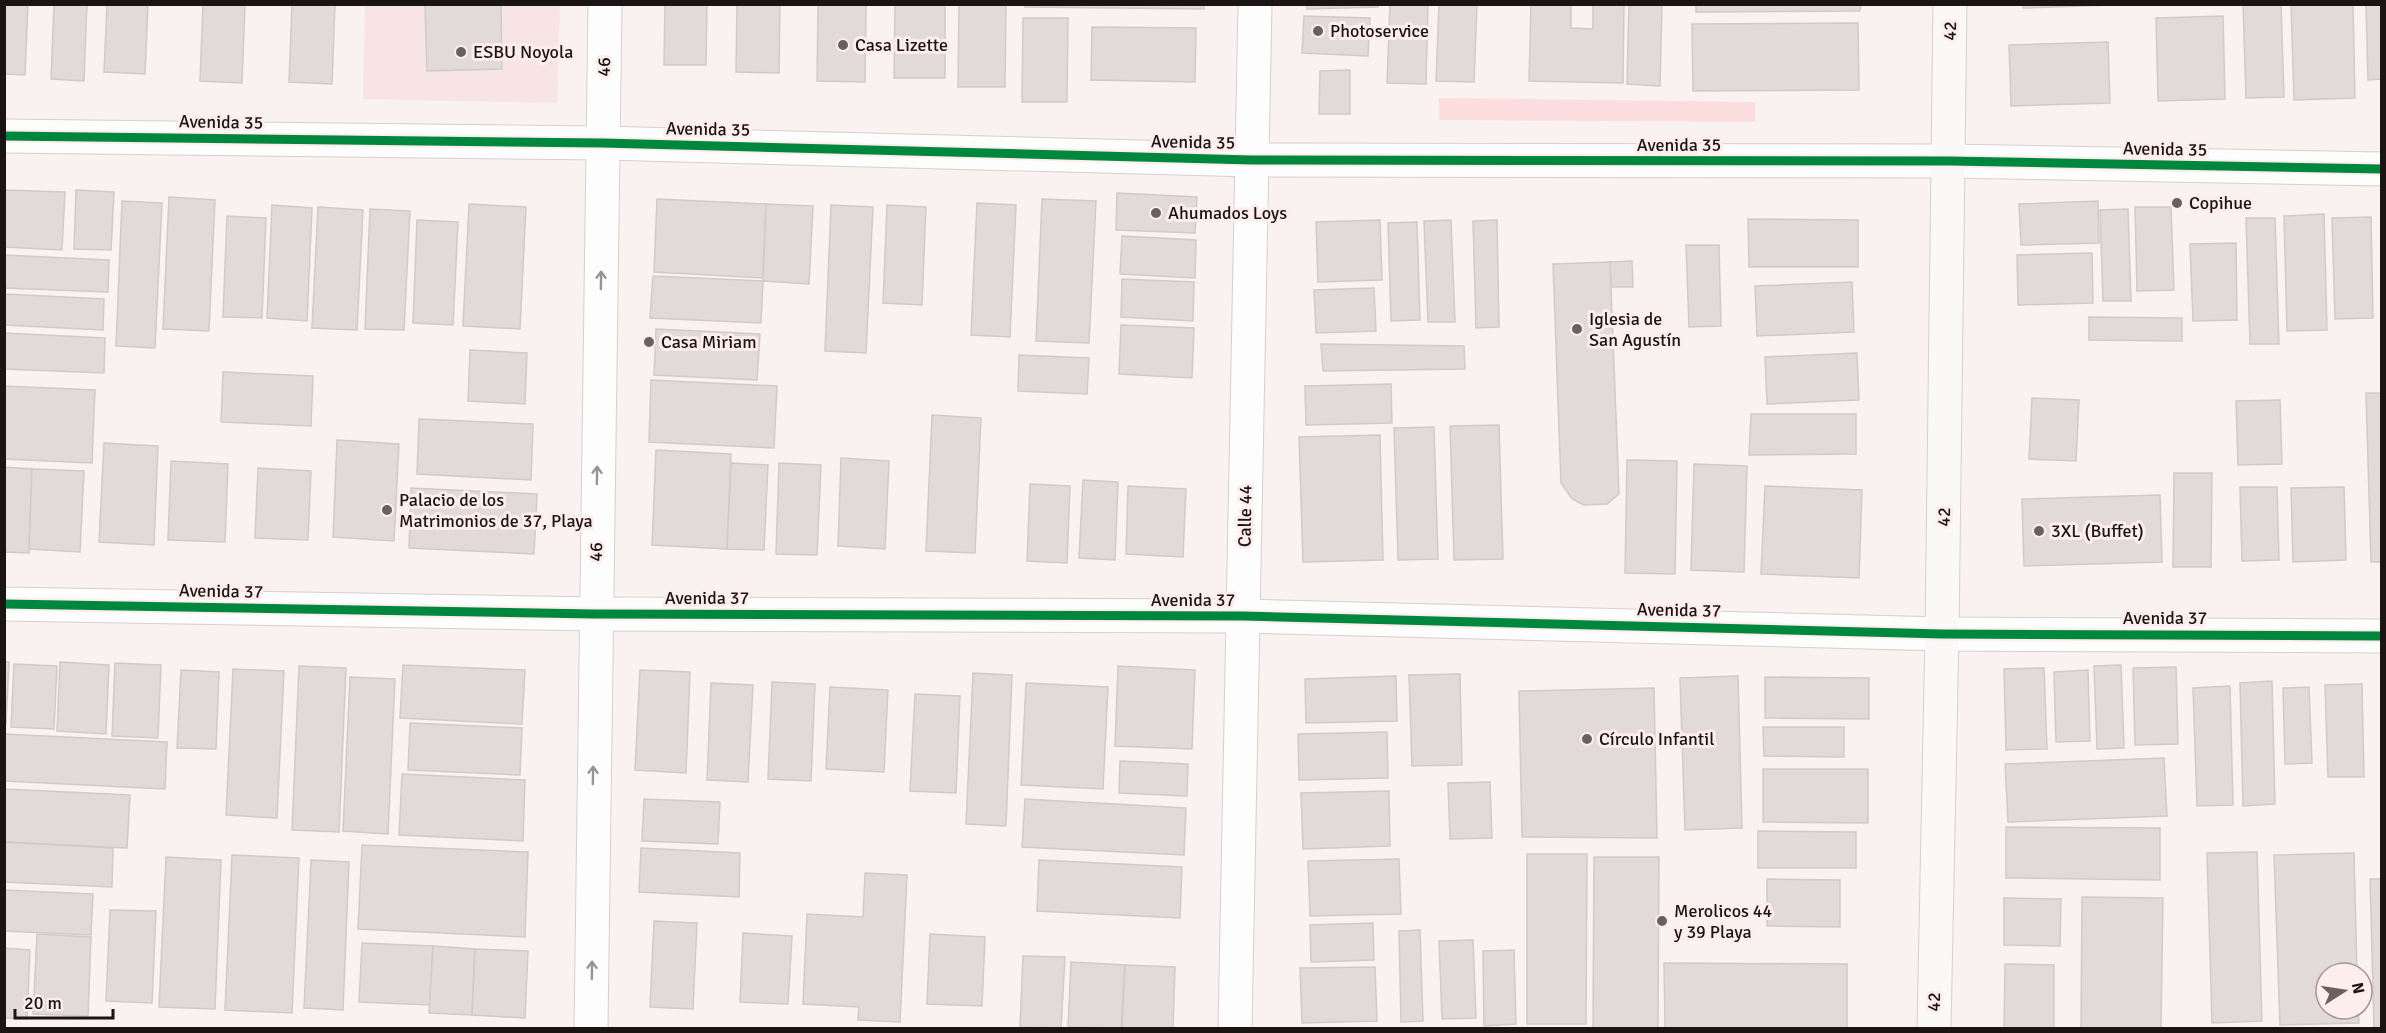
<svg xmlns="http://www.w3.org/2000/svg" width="2386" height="1033" font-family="Signika,sans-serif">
  <rect width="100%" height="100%" fill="#faf1f1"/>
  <!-- built -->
  <path fill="#f8e4e4" d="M365,5H560L557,103L363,99Z"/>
  <!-- green -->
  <path fill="#fcdede" d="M1439,98L1755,102V122L1439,120Z"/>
  <!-- building -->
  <g fill="#e2dada" stroke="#d2caca" stroke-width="1.5">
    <path d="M4,4H28L25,75L4,74Z"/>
    <path d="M54,4H87L84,81L51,79Z"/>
    <path d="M107,4H148L145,74L104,72Z"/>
    <path d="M203,4H245L242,83L200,81Z"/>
    <path d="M292,4H335L332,84L289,82Z"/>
    <path d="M425,4H501L502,69L427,71Z"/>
    <path d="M665,4H707L706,65H664Z"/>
    <path d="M737,4H780L779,73L736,72Z"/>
    <path d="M818,4H866L865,82L817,81Z"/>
    <path d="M895,4H945V78H894Z"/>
    <path d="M959,4H1006L1005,87H958Z"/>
    <path d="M1026,4H1204V9L1025,7Z"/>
    <path d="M1307,4H1378V7L1307,9Z"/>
    <path d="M1390,4H1428L1426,84L1387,83Z"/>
    <path d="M1439,4H1477L1474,82L1436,81Z"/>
    <path d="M1531,4H1571V28L1593,29V4H1624L1623,83L1529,81Z"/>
    <path d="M1629,4L1662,5L1660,86L1627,84Z"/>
    <path d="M1696,4H1861L1860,11L1696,12Z"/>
    <path d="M2023,4H2112V5L2023,8Z"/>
    <path d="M2243,4H2281L2284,97L2246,98Z"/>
    <path d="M2291,4H2353L2355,98L2294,100Z"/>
    <path d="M2366,4H2382V79L2368,80Z"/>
    <path d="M1304,16L1370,18L1368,56L1302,53Z"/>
    <path d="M2223,16L2225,99L2158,101L2156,18Z"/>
    <path d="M1023,18H1068L1067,102H1022Z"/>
    <path d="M1858,23L1859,90L1693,91L1692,24Z"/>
    <path d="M1092,27L1196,28L1195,82L1091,80Z"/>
    <path d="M2108,42L2110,103L2011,106L2009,45Z"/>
    <path d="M1350,70V114H1319L1320,71Z"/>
    <path d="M4,190L65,192L62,250L4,247Z"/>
    <path d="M76,190L114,192L111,250L74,249Z"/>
    <path d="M1117,193L1197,197L1195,233L1116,230Z"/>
    <path d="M169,197L215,200L209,331L163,329Z"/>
    <path d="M657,199L766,204L763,278L654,272Z"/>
    <path d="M1042,199L1096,201L1089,343L1036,341Z"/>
    <path d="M122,201L162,203L155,348L116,346Z"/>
    <path d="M2098,201L2099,243L2021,245L2019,204Z"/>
    <path d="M977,203L1016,205L1010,337L971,335Z"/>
    <path d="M469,204L526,207L520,329L463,326Z"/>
    <path d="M766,204L813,206L809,284L763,281Z"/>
    <path d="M272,205L312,208L307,321L267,318Z"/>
    <path d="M831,205L873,207L866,353L825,351Z"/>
    <path d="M887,205L926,207L922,305L883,303Z"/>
    <path d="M318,207L363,210L357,330L312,328Z"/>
    <path d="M2135,207H2171L2174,290L2137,291Z"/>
    <path d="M370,209L410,211L404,330L365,329Z"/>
    <path d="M2128,209L2131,301H2103L2100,210Z"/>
    <path d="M2324,214L2327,330L2287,331L2284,216Z"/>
    <path d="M227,216L266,218L262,318L223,317Z"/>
    <path d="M2371,217L2373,318L2335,319L2332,218Z"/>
    <path d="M2246,218H2275L2279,344H2250Z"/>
    <path d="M1748,219L1858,220V267H1749Z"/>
    <path d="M417,220L458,222L453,325L413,323Z"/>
    <path d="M1380,220L1382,280L1318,282L1316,222Z"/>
    <path d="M1451,220L1455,322H1428L1424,221Z"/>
    <path d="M1497,220L1499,327L1476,328L1473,221Z"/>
    <path d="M1417,222L1420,320L1391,321L1388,223Z"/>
    <path d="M1122,236L1196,240L1195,278L1120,274Z"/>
    <path d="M2236,243L2237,320L2193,321L2190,244Z"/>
    <path d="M1686,245H1719L1721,326L1689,327Z"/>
    <path d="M2092,253L2093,303L2018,305L2017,255Z"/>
    <path d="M4,255L109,260L108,292L4,288Z"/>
    <path d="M1632,261L1633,287H1611L1610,262Z"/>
    <path d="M1610,262L1619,494L1607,504L1584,505L1572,499L1561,483L1553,264Z"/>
    <path d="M653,276L763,281L761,323L650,318Z"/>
    <path d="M1122,279L1194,282L1193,321L1121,317Z"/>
    <path d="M1852,282L1854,332L1757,336L1755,286Z"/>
    <path d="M1374,288L1376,331L1316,333L1314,290Z"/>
    <path d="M4,294L104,299L103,330L4,325Z"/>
    <path d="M2089,317L2182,318V341L2089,340Z"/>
    <path d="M1121,325L1194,328L1192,378L1119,374Z"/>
    <path d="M656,329L760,334L757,380L654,375Z"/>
    <path d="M4,333L105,338L104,373L4,369Z"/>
    <path d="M1321,344L1464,346L1465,369L1323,371Z"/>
    <path d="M470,350L527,353L525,404L468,401Z"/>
    <path d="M1857,353L1859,400L1767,404L1765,357Z"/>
    <path d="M1019,355L1089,358L1087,394L1018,391Z"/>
    <path d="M223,372L313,376L311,426L221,422Z"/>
    <path d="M651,380L777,386L774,448L649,442Z"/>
    <path d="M1391,384L1392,423L1306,425L1305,386Z"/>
    <path d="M4,386L95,390L92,463L4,459Z"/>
    <path d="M2366,393H2382V562H2371Z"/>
    <path d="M2032,398L2079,400L2076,461L2029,459Z"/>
    <path d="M2280,400L2282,464L2238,465L2236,401Z"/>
    <path d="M1751,414H1856V454L1749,455Z"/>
    <path d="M932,415L981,418L975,553L926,551Z"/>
    <path d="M419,419L533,424L531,480L417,474Z"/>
    <path d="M1499,425L1503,559L1454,560L1450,426Z"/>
    <path d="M1434,427L1438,559L1398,560L1394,428Z"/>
    <path d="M1380,435L1383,560L1303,562L1299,437Z"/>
    <path d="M337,440L399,444L394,541L333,537Z"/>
    <path d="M104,443L158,446L154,545L99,542Z"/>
    <path d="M656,450L731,454L727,549L652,545Z"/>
    <path d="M841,458L889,461L885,549L838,546Z"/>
    <path d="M1627,460L1677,461L1675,574L1625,573Z"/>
    <path d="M171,461L228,464L225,542L168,540Z"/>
    <path d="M731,463L768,465L764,550L727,549Z"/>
    <path d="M779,463L821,465L817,555L776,554Z"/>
    <path d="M1694,464L1747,466L1744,572L1691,570Z"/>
    <path d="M4,467L32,469L29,553L4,552Z"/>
    <path d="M258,468L311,471L308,540L255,538Z"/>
    <path d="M32,469L84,471L80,552L29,549Z"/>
    <path d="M2174,473H2212L2211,567H2173Z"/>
    <path d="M1083,480L1118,482L1115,560L1079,558Z"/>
    <path d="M1030,484L1070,486L1067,563L1027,561Z"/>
    <path d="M1128,486L1186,489L1183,557L1126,554Z"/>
    <path d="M1765,486L1862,490L1859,578L1761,574Z"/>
    <path d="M2240,487H2277L2279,560L2242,561Z"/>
    <path d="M2344,487L2346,560L2293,562L2291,488Z"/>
    <path d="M411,488L537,494L534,554L409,548Z"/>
    <path d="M2160,495L2162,562L2024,566L2022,499Z"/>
    <path d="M4,662H9L6,724H4Z"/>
    <path d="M60,662L109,665L106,734L57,731Z"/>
    <path d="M115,663L161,665L158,738L112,736Z"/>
    <path d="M14,664L57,666L54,729L11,727Z"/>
    <path d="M403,665L525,670L522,724L400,718Z"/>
    <path d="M2121,665L2124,748L2097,749L2094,666Z"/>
    <path d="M299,666L346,668L339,832L292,830Z"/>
    <path d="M1118,666L1195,670L1192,749L1115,746Z"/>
    <path d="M2176,667L2178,744L2135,745L2133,668Z"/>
    <path d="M2044,668L2047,749L2006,750L2004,669Z"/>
    <path d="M233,669L284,671L277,818L226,815Z"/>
    <path d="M181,670L219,672L216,749L177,748Z"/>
    <path d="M640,670L690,672L686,773L635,770Z"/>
    <path d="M2088,670L2090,741L2056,742L2054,672Z"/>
    <path d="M973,673L1012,675L1006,826L966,824Z"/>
    <path d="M1460,674L1462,765L1412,766L1409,675Z"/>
    <path d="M1396,676L1397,721L1306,723L1305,679Z"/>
    <path d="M1738,676L1742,828L1685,830L1680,678Z"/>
    <path d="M350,677L395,679L388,834L343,831Z"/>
    <path d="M1765,677L1869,678V719L1765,718Z"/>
    <path d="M2272,681L2275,804L2243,806L2240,683Z"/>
    <path d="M772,682L815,684L811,781L768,779Z"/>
    <path d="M711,683L753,685L748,782L707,780Z"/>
    <path d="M1026,683L1108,687L1103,789L1021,785Z"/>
    <path d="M2362,684L2364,777H2328L2325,685Z"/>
    <path d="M2230,686L2233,805L2197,806L2193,688Z"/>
    <path d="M830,687L888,690L884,772L826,769Z"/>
    <path d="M2309,687L2312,763L2285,764L2283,688Z"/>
    <path d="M1654,688L1657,838L1522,837L1519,691Z"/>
    <path d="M915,694L960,696L956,793L910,791Z"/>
    <path d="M410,723L522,728L520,775L408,770Z"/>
    <path d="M1763,727H1844V757L1764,756Z"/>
    <path d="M1387,732L1388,778L1299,780L1298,734Z"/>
    <path d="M4,734L167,742L165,789L4,781Z"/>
    <path d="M2164,758L2167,816L2008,822L2005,764Z"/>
    <path d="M1120,761L1188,764L1187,796L1119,793Z"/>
    <path d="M1763,769H1868V823L1763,822Z"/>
    <path d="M402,774L525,780L523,841L399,835Z"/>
    <path d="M1490,782L1492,838L1450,839L1448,783Z"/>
    <path d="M4,789L130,795L127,848L4,842Z"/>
    <path d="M1389,791L1390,846L1303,849L1301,793Z"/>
    <path d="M644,799L720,802L718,844L642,841Z"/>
    <path d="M1025,799L1186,808L1184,855L1022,847Z"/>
    <path d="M2006,827L2160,828V880L2006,878Z"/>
    <path d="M1758,831L1856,832V868H1758Z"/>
    <path d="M4,842L113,848L112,887L4,882Z"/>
    <path d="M362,845L528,852L525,937L358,929Z"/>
    <path d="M641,848L740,853L739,897L639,892Z"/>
    <path d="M2257,852L2262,1021L2212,1023L2207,853Z"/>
    <path d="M2354,853L2357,973H2326V1009H2358L2359,1023L2280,1025L2274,855Z"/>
    <path d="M1527,854H1587L1586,1024H1527Z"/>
    <path d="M232,855L299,858L292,1013L225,1010Z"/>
    <path d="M166,857L221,860L215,1009L159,1007Z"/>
    <path d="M1594,857H1659L1658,1028H1593Z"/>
    <path d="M1399,859L1401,914L1310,916L1308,861Z"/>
    <path d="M311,860L349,862L343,1010L304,1008Z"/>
    <path d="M1039,860L1182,867L1180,918L1037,911Z"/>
    <path d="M865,873L907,875L900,1022L858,1020L859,1007L803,1004L807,914L863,917Z"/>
    <path d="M1767,879L1840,880V927L1767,926Z"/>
    <path d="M2370,879H2382V1028H2374Z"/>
    <path d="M4,890L93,894L91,935L4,931Z"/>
    <path d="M2082,897L2163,898L2161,1028H2081Z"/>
    <path d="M2004,898L2061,899L2060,946L2004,945Z"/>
    <path d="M110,910L156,911L152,1003L106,1001Z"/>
    <path d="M654,921L697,923L693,1009L650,1007Z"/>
    <path d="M1373,923L1374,960L1311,962L1310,925Z"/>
    <path d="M1420,930L1423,1021L1401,1022L1399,931Z"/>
    <path d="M743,933L792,936L788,1004L740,1002Z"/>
    <path d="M37,934L91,937L88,1016L33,1014Z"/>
    <path d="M930,934L985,937L982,1006L927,1004Z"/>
    <path d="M1473,940L1476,1018L1442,1019L1439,941Z"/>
    <path d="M362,943L433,946L430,1005L359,1002Z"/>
    <path d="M433,946L475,949L472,1015L429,1013Z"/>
    <path d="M4,948L30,950L27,1019L4,1018Z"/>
    <path d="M475,949L528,951L525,1018L472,1015Z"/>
    <path d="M1514,950L1516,1024L1484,1026L1483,951Z"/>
    <path d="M1023,956L1065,957L1061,1028L1020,1027Z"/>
    <path d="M1071,962L1125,965L1121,1028L1068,1027Z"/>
    <path d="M1664,963L1847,964V1028H1665Z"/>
    <path d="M2005,964L2054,965V1028H2004Z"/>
    <path d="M1125,965L1175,967L1173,1028H1122Z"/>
    <path d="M1375,967L1377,1021L1302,1023L1300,968Z"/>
  </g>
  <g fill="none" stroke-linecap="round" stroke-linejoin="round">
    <!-- minor casing -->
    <g stroke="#d7cfcf" stroke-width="35">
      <g id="minor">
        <path d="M4,136L603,143L1252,160L1949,161L2382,169"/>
        <path d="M4,604L595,614L1243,616L1942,634L2382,636"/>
        <path d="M591,1028L605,4"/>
      </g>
    </g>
    <!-- tertiary casing -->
    <g stroke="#d7cfcf" stroke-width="35">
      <path id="tertiary" d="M1235,1028L1255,4"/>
    </g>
    <!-- secondary casing -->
    <g stroke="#d7cfcf" stroke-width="35">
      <path id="secondary" d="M1934,1028L1942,634L1950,4"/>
    </g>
    <!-- minor -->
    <use href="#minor" stroke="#fefdfd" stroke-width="33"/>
    <!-- tertiary -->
    <use href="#tertiary" stroke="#fefdfd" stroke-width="33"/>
    <!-- secondary -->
    <use href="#secondary" stroke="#fbf8f8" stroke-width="33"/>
    <!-- cycleway casing -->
    <g stroke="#feeded" stroke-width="13">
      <g id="cycleway">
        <path d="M4,136L603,143L1252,160L1949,161L2382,169"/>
        <path d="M4,604L595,614L1243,616L1942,634L2382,636"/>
      </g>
    </g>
    <!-- cycleway -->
    <use href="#cycleway" stroke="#00873e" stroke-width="9"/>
  </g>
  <!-- one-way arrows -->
  <defs><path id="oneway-shaft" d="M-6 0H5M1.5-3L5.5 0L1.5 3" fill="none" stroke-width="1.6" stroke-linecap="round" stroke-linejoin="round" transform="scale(1.5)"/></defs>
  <g stroke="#989494">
    <use href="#oneway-shaft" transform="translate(601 280) rotate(-89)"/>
    <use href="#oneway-shaft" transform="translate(597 475) rotate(-89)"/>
    <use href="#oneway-shaft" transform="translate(593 775) rotate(-89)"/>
    <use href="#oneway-shaft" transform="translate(592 970) rotate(-89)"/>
  </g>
  <!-- markers -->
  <g fill="#696161" stroke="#feeded" stroke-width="2">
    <circle cx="1318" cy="31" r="6"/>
    <circle cx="843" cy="45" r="6"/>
    <circle cx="461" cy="52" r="6"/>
    <circle cx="2177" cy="203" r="6"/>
    <circle cx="1156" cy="213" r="6"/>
    <circle cx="1577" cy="329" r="6"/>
    <circle cx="649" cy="342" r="6"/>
    <circle cx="387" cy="510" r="6"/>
    <circle cx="2039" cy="531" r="6"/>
    <circle cx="1587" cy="739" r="6"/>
    <circle cx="1662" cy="921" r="6"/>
  </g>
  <g text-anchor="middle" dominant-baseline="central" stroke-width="6" stroke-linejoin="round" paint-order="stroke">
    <!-- poi labels -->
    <g font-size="18" fill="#1b1414" stroke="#feeded" text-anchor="start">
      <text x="1330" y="31">Photoservice</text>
      <text x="855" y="45">Casa Lizette</text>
      <text x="473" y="52">ESBU Noyola</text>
      <text x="2189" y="203">Copihue</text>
      <text x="1168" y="213">Ahumados Loys</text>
      <text x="1589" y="319">Iglesia de<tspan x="1589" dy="21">San Agustín</tspan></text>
      <text x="661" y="342">Casa Miriam</text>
      <text x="399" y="500">Palacio de los<tspan x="399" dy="21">Matrimonios de 37, Playa</tspan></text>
      <text x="2051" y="531">3XL (Buffet)</text>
      <text x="1599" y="739">Círculo Infantil</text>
      <text x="1674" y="911">Merolicos 44<tspan x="1674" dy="21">y 39 Playa</tspan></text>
    </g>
    <!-- street labels -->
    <g font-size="18" fill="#1b1414" stroke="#feeded">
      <text transform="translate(1950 31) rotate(-89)">42</text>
      <text transform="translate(604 67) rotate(-89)">46</text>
      <text transform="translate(221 122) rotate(1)">Avenida 35</text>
      <text transform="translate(708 129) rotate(1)">Avenida 35</text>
      <text transform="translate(1193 142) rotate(1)">Avenida 35</text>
      <text x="1679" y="145">Avenida 35</text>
      <text transform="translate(2165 149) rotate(1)">Avenida 35</text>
      <text transform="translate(1245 516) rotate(-89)">Calle 44</text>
      <text transform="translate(1944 517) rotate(-89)">42</text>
      <text transform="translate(596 552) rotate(-89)">46</text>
      <text transform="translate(221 591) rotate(1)">Avenida 37</text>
      <text x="707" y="598">Avenida 37</text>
      <text x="1193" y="600">Avenida 37</text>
      <text transform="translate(1679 610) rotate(1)">Avenida 37</text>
      <text x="2165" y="618">Avenida 37</text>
      <text transform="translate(1934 1002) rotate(-89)">42</text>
    </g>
  </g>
  <!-- border -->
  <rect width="2386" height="1033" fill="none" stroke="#1b1414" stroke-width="12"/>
  <!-- north arrow -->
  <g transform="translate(2344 991) rotate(78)"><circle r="28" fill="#feeded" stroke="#a39696" stroke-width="1.5"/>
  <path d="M0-4.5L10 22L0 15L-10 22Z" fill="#696161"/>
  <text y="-9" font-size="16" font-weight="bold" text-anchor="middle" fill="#1b1414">N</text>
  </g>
  <!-- scale -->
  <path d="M15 1009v9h98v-9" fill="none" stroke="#1b1414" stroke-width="3"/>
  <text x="24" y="1009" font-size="18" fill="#1b1414" stroke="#feeded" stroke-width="4.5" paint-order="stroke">20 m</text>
</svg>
